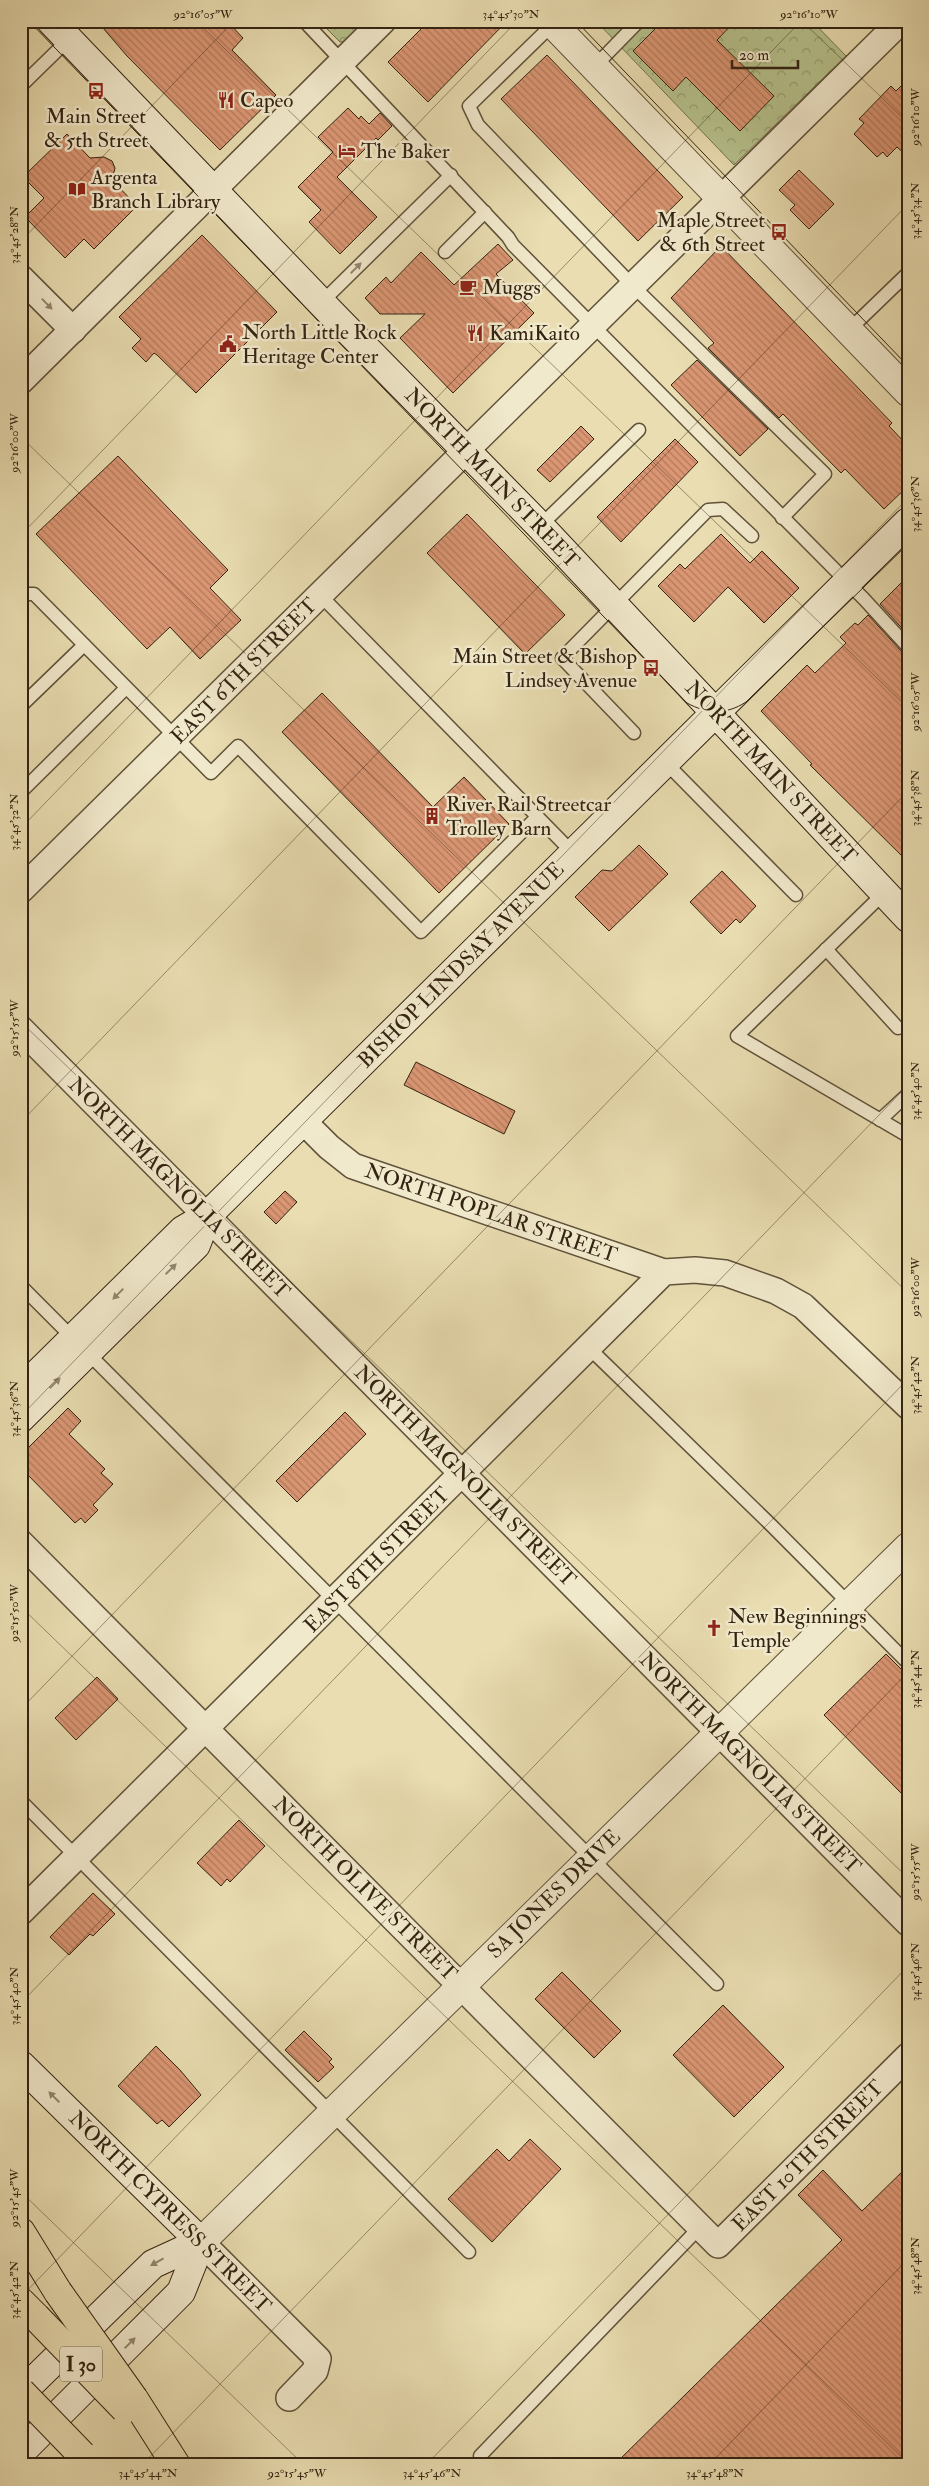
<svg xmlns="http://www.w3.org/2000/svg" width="929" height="2486" font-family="'IM FELL Double Pica',serif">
  <defs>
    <pattern id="park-crowns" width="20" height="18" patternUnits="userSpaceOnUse" patternTransform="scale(1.25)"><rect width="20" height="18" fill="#b6c18c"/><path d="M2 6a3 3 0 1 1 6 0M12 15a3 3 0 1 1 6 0" fill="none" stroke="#959c71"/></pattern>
    <pattern id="building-back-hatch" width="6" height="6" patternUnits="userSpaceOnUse" patternTransform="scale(1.25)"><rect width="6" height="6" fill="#db9673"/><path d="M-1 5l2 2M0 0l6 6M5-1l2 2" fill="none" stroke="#b27a5d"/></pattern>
  </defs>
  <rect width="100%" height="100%" fill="#e9ddb1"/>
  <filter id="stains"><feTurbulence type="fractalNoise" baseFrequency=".004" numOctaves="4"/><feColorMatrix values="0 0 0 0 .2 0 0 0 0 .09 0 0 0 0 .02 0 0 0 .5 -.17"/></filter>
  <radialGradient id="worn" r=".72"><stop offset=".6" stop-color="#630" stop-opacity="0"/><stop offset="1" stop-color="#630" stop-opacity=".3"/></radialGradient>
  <!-- park -->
  <g fill="url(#park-crowns)" stroke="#74724f">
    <path d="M319,21H371L347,41L340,42Z"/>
    <path d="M596,21H812L846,56L734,165Z"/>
  </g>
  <!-- building -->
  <g fill="url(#building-back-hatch)" stroke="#332312">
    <path d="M97,21H227L243,38L232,50L276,95L220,150L127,56Z"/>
    <path d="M429,21H507L428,102L388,62Z"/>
    <path d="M663,21H735L717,40L774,96L740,131L686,77L673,91L633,51Z"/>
    <path d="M547,55L683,197L638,241L501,99Z"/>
    <path d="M908,79V157L897,147L887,157L883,152L877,157L854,134L864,123L859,119L891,86L896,91Z"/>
    <path d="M348,108L359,119L361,116L369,124L380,113L392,126L378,140L376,138L337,177L377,217L340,254L309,222L321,210L298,187L333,152L318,137Z"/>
    <path d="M67,134L90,158L104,157L112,161L115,168L112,180L137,206L94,249L84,239L65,258L25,217L44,198L23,177Z"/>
    <path d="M799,170L834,204L809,229L790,210L795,205L779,190Z"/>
    <path d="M202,235L277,312L196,393L157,355L154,353L146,362L132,348L141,339L119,317Z"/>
    <path d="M498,244L513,260L496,274L534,313L453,393L400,338L425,314H380L365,298L386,277L391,283L421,252L454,285Z"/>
    <path d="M721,246L892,423L889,426L908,446V486L884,509L845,469L841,473L783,414L779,418L708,348L714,343L671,298Z"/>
    <path d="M697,360L768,429L740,456L671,385Z"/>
    <path d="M581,426L594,439L550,482L537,470Z"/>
    <path d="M675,439L698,462L621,542L597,517Z"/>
    <path d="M118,456L228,570L210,588L241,620L200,659L170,627L147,649L36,534Z"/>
    <path d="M467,514L565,615L525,654L427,553Z"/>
    <path d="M721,534L750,563L762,551L799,588L764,623L728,587L694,622L658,586L680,564L685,569Z"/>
    <path d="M908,576V635L880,604Z"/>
    <path d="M868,615L902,652L908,655V862L810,765L812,764L761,711L807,665L815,673L846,643L840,637L855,623L858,625Z"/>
    <path d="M322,693L433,807L464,777L509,824L439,893L282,732Z"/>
    <path d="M639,845L668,874L609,931L575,897L602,870L612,871Z"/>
    <path d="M722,871L756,906L740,923L736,919L721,934L690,902Z"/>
    <path d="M416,1062L515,1111L504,1134L404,1085Z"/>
    <path d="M285,1191L297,1202L276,1224L264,1212Z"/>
    <path d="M68,1408L81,1421L69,1434L105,1469L101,1473L113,1484L93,1505L98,1510L85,1523L81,1518L75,1523L21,1468V1455Z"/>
    <path d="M345,1412L366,1434L297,1502L276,1481Z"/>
    <path d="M886,1654L908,1676V1800L824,1715Z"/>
    <path d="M97,1677L118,1699L76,1740L55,1718Z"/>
    <path d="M239,1820L265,1846L230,1882L227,1879L221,1886L197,1863Z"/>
    <path d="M93,1893L115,1914L93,1936L90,1934L69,1955L50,1937Z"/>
    <path d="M562,1972L621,2031L594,2058L535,1999Z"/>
    <path d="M723,2005L784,2067L734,2117L673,2055Z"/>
    <path d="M304,2031L332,2059L329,2062L334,2067L318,2082L285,2050Z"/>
    <path d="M156,2046L180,2070L201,2095L169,2127L162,2120L157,2124L118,2086Z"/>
    <path d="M530,2139L561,2169L492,2242L448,2199L497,2149L509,2161Z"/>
    <path d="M908,2166V2465H614L842,2240L798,2195L823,2170L862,2211Z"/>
  </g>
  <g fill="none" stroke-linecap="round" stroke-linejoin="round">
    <!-- service casing -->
    <g stroke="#60523a" stroke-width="15">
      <g id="service">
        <path d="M304,21L508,237L513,245L864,599L908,647"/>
        <path d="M553,24L469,106L478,125L633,286L825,474L782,518"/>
        <path d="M594,67L639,21"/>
        <path d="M21,86L69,39"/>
        <path d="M445,252L485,212"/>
        <path d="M321,303L451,175"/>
        <path d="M849,330L908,273"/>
        <path d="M540,526L639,430"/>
        <path d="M21,594H34L211,773L238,746L421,932L537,817"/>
        <path d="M320,595L573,853"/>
        <path d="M21,706L84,645"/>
        <path d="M634,733L562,658L708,510L723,509L752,536"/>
        <path d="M665,762L796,895"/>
        <path d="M21,792L126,688"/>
        <path d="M884,893L737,1036L908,1136"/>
        <path d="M826,949L898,1028"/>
        <path d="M880,1120L908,1094"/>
        <path d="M21,1286L717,1984"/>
        <path d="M588,1347L771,1525L908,1663"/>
        <path d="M21,1801L469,2252"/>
        <path d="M480,2456L700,2227"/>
      </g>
    </g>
    <!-- minor casing -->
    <g stroke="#60523a" stroke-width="28">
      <g id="minor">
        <path d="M21,278L73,330"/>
        <path d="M21,381L383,21"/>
        <path d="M21,890L901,21"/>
        <path d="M21,1029L908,1923"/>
        <path d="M303,1121L329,1147L353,1166L664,1272"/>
        <path d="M21,1543L718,2245L908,2056"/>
        <path d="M21,1912L664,1272L695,1270L725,1273L776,1291L803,1306L908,1406"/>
        <path d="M201,2242L318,2359L315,2371L289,2398"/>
      </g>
    </g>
    <!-- tertiary casing -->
    <g stroke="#60523a" stroke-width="30">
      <g id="tertiary">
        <path d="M550,21L908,392"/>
        <path d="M201,2242L908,1547"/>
      </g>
    </g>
    <!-- secondary casing -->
    <g stroke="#332312" stroke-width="30">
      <g id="secondary">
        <path d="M51,21L332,314L540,526L908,918"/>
        <path d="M21,1390L183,1230L207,1216L908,522"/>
        <path d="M21,1418L196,1245L207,1216"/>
        <path d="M21,2065L201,2242"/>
        <path d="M21,2393L153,2264L201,2242"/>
        <path d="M21,2452L181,2292L201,2242"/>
      </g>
    </g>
    <!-- motorway casing -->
    <g stroke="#332312" stroke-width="30">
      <g id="motorway">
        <path d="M21,2232L58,2292"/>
        <path d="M21,2302L36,2317"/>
        <path d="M134,2399L176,2465"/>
      </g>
    </g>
    <!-- service -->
    <use href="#service" stroke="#f1e9cc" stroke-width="12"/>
    <!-- minor -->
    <use href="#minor" stroke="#f1e9cc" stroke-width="25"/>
    <!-- tertiary -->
    <use href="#tertiary" stroke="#f1e9cc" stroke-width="28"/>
    <!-- secondary -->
    <use href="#secondary" stroke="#f1e9cc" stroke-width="28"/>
    <!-- motorway -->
    <use href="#motorway" stroke="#e9ddb1" stroke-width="28"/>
    <!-- tram -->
    <g stroke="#332312" stroke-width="1">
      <path d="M29,21L687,703C707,714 726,715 746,702L908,544"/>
      <path d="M576,21L908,366"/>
    </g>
    <!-- motorway-bridge casing -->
    <g stroke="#332312" stroke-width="30" stroke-linecap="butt">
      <g id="motorway-bridge">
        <path d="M58,2292L134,2399"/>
        <path d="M36,2317L125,2409"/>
        <path d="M21,2392L82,2455"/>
      </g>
    </g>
    <!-- motorway-bridge -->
    <use href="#motorway-bridge" stroke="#e9ddb1" stroke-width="28"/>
  </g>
  <!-- one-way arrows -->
  <defs><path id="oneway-solid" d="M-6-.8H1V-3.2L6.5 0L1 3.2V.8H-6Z" transform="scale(1.25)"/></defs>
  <g fill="#92866f">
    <use href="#oneway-solid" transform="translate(356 268) rotate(-45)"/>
    <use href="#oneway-solid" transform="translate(47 304) rotate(46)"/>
    <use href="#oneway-solid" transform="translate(171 1269) rotate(-44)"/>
    <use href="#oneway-solid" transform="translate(118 1294) rotate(135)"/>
    <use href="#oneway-solid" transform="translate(55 1383) rotate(-45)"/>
    <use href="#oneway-solid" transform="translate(54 2097) rotate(-135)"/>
    <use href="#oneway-solid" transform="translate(157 2262) rotate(151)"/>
    <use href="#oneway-solid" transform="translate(130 2343) rotate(-45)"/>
  </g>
  <!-- ticks -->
  <path fill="none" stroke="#332312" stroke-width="1" stroke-opacity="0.45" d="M196,21L908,708M802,21L908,123M21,241L234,21M21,437L908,1293M21,535L517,21M21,828L801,21M21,1022L908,1878M21,1122L908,204M21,1416L908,498M21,1607L908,2463M21,1709L908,791M21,2003L908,1085M21,2192L304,2465M21,2297L908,1379M142,2465L908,1672M426,2465L908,1966M709,2465L908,2259"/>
  <!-- icons -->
  <defs>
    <g id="bus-bare" transform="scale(1.35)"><path d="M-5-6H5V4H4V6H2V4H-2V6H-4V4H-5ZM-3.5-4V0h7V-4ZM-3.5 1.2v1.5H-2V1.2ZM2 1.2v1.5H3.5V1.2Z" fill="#8f2418" stroke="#f1e9cc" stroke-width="2.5" paint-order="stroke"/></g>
    <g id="restaurant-bare" transform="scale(1.35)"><path d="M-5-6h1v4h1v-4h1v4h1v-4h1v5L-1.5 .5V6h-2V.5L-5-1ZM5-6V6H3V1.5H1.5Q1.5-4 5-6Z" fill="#8f2418" stroke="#f1e9cc" stroke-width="2.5" paint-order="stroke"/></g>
    <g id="hotel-bare" transform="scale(1.35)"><path d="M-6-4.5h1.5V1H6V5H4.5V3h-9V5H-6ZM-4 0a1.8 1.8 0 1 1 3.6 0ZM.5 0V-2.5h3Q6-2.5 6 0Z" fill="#8f2418" stroke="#f1e9cc" stroke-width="2.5" paint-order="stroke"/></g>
    <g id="library-bare" transform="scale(1.35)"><path d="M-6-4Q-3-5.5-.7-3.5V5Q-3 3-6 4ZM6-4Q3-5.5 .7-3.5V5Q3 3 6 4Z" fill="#8f2418" stroke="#f1e9cc" stroke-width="2.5" paint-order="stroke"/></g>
    <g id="cafe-bare" transform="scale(1.35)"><path d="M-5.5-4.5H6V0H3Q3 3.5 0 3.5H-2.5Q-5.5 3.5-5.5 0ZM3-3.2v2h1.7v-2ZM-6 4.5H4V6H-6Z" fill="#8f2418" stroke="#f1e9cc" stroke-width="2.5" paint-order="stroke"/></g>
    <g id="civic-bare" transform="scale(1.35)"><path d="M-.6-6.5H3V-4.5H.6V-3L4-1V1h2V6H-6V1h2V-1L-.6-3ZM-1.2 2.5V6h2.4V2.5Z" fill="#8f2418" stroke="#f1e9cc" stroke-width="2.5" paint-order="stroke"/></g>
    <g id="building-bare" transform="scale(1.35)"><path d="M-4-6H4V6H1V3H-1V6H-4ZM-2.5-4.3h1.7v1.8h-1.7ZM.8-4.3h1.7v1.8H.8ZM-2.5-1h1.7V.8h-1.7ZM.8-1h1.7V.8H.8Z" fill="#8f2418" stroke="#f1e9cc" stroke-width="2.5" paint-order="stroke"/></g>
    <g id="church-bare" transform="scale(1.35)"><path d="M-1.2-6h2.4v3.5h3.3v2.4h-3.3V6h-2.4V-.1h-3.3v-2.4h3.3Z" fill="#8f2418" stroke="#f1e9cc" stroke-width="2.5" paint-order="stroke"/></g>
  </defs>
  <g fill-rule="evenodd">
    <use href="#bus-bare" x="96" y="91"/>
    <use href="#restaurant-bare" x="226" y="100"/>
    <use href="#hotel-bare" x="347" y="151"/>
    <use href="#library-bare" x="77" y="189"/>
    <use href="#bus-bare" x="779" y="232"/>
    <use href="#cafe-bare" x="468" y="287"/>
    <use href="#restaurant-bare" x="475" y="333"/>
    <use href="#civic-bare" x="228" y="344"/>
    <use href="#bus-bare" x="651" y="668"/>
    <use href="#building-bare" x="432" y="816"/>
    <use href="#church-bare" x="714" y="1628"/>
  </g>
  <g text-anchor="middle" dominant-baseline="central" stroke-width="5" stroke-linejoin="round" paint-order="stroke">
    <!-- shield labels -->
    <rect fill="#f1e9cc" stroke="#6c5e4a" stroke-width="1" x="60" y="2346.5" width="42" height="35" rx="4"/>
    <g font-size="20" font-weight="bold" fill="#332312">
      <text x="81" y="2364">I 30</text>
    </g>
    <!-- poi labels -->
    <g font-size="21" fill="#332312" stroke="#f1e9cc" text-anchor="start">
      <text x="240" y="100">Capeo</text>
      <text x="96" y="116" text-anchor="middle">Main Street<tspan x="96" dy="24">&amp; 5th Street</tspan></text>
      <text x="361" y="151">The Baker</text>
      <text x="91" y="177">Argenta<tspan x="91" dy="24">Branch Library</tspan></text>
      <text x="765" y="220" text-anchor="end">Maple Street<tspan x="765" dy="24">&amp; 6th Street</tspan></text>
      <text x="482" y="287">Muggs</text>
      <text x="242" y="332">North Little Rock<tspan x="242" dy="24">Heritage Center</tspan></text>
      <text x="489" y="333">KamiKaito</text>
      <text x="637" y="656" text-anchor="end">Main Street &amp; Bishop<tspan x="637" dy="24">Lindsey Avenue</tspan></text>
      <text x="446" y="804">River Rail Streetcar<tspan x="446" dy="24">Trolley Barn</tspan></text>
      <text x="728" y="1616">New Beginnings<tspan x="728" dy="24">Temple</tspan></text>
    </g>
    <!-- street labels -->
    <g font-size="21" fill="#332312" stroke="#f1e9cc">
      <text transform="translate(492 478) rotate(46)">NORTH MAIN STREET</text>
      <text transform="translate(244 671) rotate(-45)">EAST 6TH STREET</text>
      <text transform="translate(771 772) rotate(47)">NORTH MAIN STREET</text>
      <text transform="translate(461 965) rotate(-45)">BISHOP LINDSAY AVENUE</text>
      <text transform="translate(179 1188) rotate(45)">NORTH MAGNOLIA STREET</text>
      <text transform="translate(491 1213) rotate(19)">NORTH POPLAR STREET</text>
      <text transform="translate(465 1476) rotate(45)">NORTH MAGNOLIA STREET</text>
      <text transform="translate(377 1560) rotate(-45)">EAST 8TH STREET</text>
      <text transform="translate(750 1763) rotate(45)">NORTH MAGNOLIA STREET</text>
      <text transform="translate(365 1889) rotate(45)">NORTH OLIVE STREET</text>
      <text transform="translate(554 1894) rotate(-44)">SA JONES DRIVE</text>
      <text transform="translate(808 2156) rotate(-45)">EAST 10TH STREET</text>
      <text transform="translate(170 2212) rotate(45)">NORTH CYPRESS STREET</text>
    </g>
  </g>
  <!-- margin -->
  <rect width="929" height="2486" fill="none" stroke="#e9ddb1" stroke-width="55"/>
  <!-- scale -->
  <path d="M732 60v8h66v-8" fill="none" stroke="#332312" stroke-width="2.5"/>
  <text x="739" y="60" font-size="15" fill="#332312" stroke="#f1e9cc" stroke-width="4" paint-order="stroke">20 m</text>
  <rect x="28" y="28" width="874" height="2430" fill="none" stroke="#332312" stroke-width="2"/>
  <g font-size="12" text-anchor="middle" fill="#332312">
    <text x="203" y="18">92°16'05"W</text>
    <text x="511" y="18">34°45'30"N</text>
    <text x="809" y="18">92°16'10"W</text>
    <text transform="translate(915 117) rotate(-90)" y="4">92°16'10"W</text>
    <text transform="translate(915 211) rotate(-90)" y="4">34°45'34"N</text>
    <text transform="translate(14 235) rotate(-90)" y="4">34°45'28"N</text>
    <text transform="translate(14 443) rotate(-90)" y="4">92°16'00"W</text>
    <text transform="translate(915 504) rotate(-90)" y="4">34°45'36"N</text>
    <text transform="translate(915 702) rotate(-90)" y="4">92°16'05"W</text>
    <text transform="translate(915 798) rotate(-90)" y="4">34°45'38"N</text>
    <text transform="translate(14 822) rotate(-90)" y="4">34°45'32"N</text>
    <text transform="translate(14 1028) rotate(-90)" y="4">92°15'55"W</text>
    <text transform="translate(915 1091) rotate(-90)" y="4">34°45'40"N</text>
    <text transform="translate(915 1287) rotate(-90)" y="4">92°16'00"W</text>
    <text transform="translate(915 1385) rotate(-90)" y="4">34°45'42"N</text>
    <text transform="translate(14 1409) rotate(-90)" y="4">34°45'36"N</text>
    <text transform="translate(14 1613) rotate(-90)" y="4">92°15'50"W</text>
    <text transform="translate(915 1679) rotate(-90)" y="4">34°45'44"N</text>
    <text transform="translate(915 1872) rotate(-90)" y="4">92°15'55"W</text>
    <text transform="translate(915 1972) rotate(-90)" y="4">34°45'46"N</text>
    <text transform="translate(14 1996) rotate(-90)" y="4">34°45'40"N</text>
    <text transform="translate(14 2198) rotate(-90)" y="4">92°15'45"W</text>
    <text transform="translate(915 2266) rotate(-90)" y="4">34°45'48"N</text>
    <text transform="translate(14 2290) rotate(-90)" y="4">34°45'42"N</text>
    <text x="148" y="2477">34°45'44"N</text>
    <text x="297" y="2477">92°15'45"W</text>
    <text x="432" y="2477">34°45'46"N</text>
    <text x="715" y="2477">34°45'48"N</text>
  </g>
  <rect width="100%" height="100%" filter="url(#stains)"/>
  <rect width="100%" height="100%" fill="url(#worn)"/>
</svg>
